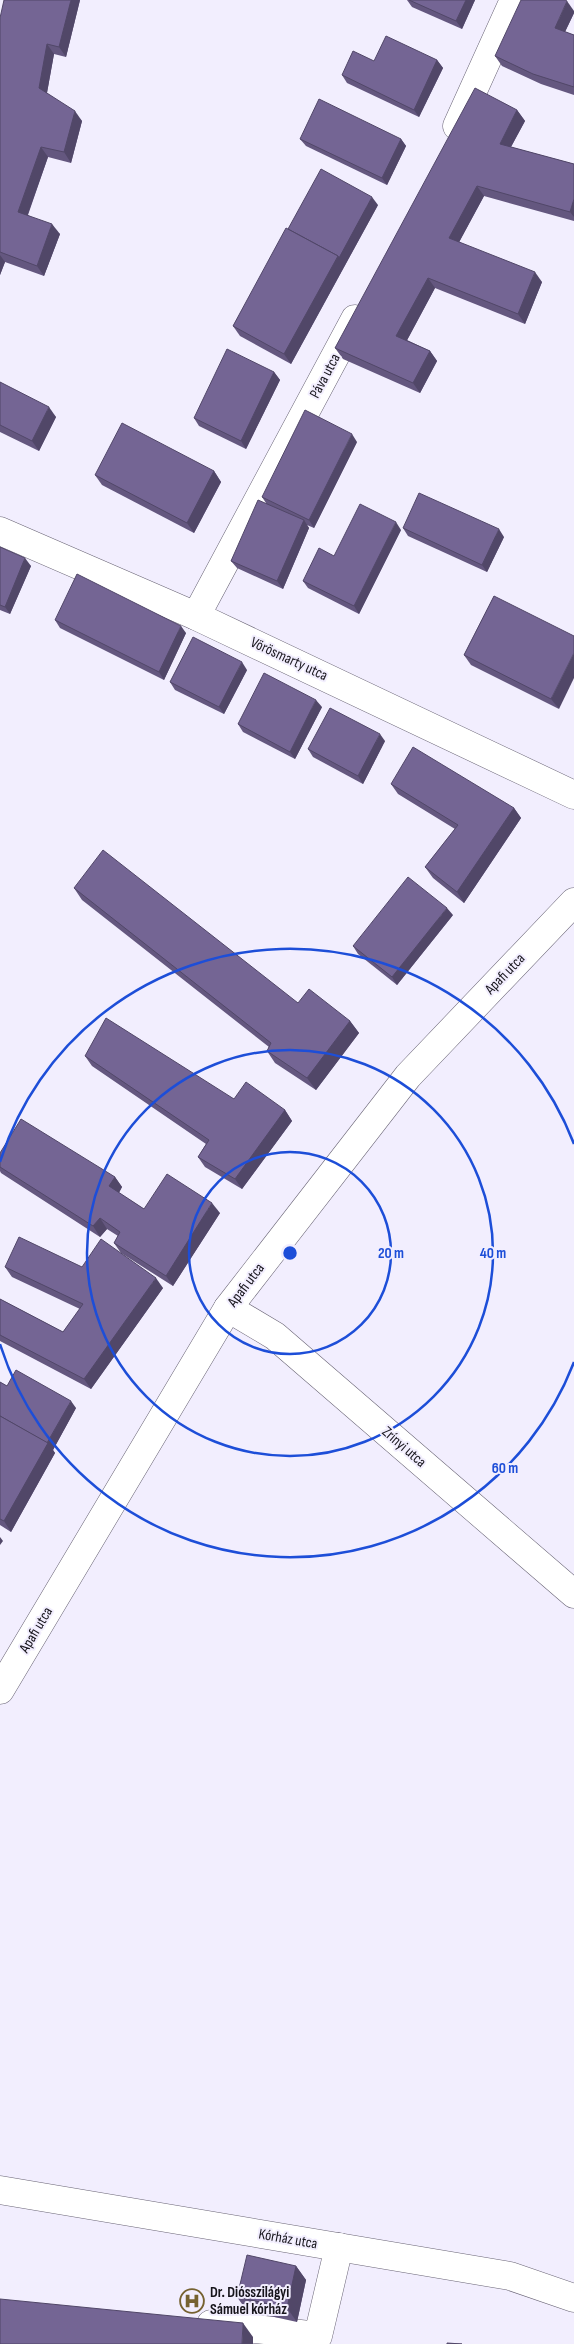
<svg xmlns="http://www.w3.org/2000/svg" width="574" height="2344" font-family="'Sofia Sans Condensed',sans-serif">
  <rect width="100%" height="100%" fill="#f2eefe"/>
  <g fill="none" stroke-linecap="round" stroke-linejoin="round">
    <!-- minor casing -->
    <g stroke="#696475" stroke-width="29">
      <g id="minor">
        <path d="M457,126L514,0"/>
        <path d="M0,531L196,616L574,795"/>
        <path d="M196,616L355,319"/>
        <path d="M228,1308L275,1336L574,1594"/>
        <path d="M0,1690L228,1308L408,1076L574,902"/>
        <path d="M0,2190L510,2276L574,2298"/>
        <path d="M211,2324L318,2336L339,2247"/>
      </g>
    </g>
    <!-- minor -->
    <use href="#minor" stroke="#fff" stroke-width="28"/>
  </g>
  <!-- wall -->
  <g fill="#64577f">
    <path d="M80,0L66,57L54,54L47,93L82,121L71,163L48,157L28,215L60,234L44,276L5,262L0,275V18Z"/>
    <path d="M407,0H475L462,29L412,7Z"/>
    <path d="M574,11V13L565,32L574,35V95L541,84L502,66L495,56Z"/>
    <path d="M437,60L443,68L419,117L347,83L342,75L374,61Z"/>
    <path d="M517,110L525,121L511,147L574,164V221L484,196L459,242L542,282L525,324L435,288L407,340L430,351L437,361L420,393L343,359L335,348Z"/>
    <path d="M300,139H401L406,146L387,185L306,146Z"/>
    <path d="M378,205L291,364L240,336L233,326L288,229Z"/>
    <path d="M274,372L280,380L246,449L199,426L194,418Z"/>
    <path d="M0,382L56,417L39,451L0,432Z"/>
    <path d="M357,442L314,528L307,525L309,528L283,589L237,568L231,561L266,503L262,497Z"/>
    <path d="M214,471L221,482L194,533L102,485L95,475Z"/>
    <path d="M403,528L504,537L487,572L408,536Z"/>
    <path d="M401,530L359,614L308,588L303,581L334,556Z"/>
    <path d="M0,547L31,566L10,614L0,610Z"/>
    <path d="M494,596L559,709L471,665L464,655Z"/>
    <path d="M55,620L186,633L164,680L60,628Z"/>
    <path d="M247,670L224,714L175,690L170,682Z"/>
    <path d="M322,707L295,759L243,732L238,724Z"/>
    <path d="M385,741L363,784L313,757L308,749Z"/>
    <path d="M391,784L514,808L521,818L464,903L433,878L425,867L455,829L398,794Z"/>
    <path d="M74,888L298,1003L350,1021L359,1033L316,1090L275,1063L267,1051L269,1047L82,900Z"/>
    <path d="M453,915L397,985L358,954L353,946Z"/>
    <path d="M85,1056L234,1099L285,1110L292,1121L242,1189L205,1167L198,1157L206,1144L92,1066Z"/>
    <path d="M0,1153L115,1177L122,1187L119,1193L144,1209L220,1213L173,1286L121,1253L114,1243L118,1236L107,1229L100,1237L1,1173L0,1171Z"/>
    <path d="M5,1267H82L163,1288L91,1389L0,1341V1299L63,1332L80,1309L12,1277Z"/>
    <path d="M0,1382L7,1386L76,1408L53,1450L55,1453L11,1532L0,1525Z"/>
    <path d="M296,2266L306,2280L297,2322L247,2311L237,2297Z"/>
  </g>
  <!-- shaded-wall -->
  <g fill="#514768">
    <path d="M71,0H80L66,57L59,47Z"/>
    <path d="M466,0H475L462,29L456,21Z"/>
    <path d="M567,1L574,11V13L562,38L555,28Z"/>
    <path d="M47,44L54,54L46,98L39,88Z"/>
    <path d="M437,60L443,68L419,117L414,110Z"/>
    <path d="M517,110L525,121L507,154L500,144Z"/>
    <path d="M75,111L82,121L71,163L64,152Z"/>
    <path d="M401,139L406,146L387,185L382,178Z"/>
    <path d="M41,147L48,157L25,222L18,212Z"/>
    <path d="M477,186L484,196L456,248L449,238Z"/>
    <path d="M372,197L378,205L291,364L284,354L338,256Z"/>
    <path d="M574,199V217L570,212Z"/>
    <path d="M52,224L60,234L44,276L37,266Z"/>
    <path d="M0,255L5,262L0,275Z"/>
    <path d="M535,272L542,282L525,324L518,314Z"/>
    <path d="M428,278L435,288L404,346L396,336Z"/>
    <path d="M430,351L437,361L420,393L413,383Z"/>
    <path d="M274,372L280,380L246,449L241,441Z"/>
    <path d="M49,407L56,417L39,451L32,441Z"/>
    <path d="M352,434L357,442L314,528L309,520Z"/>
    <path d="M214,471L221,482L194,533L187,523Z"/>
    <path d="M304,520L309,528L283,589L277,581Z"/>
    <path d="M396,522L401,530L359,614L354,606Z"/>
    <path d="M499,529L504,537L487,572L482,565Z"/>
    <path d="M25,558L31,566L10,614L5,607Z"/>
    <path d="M181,626L186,633L164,680L159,672Z"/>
    <path d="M574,653V678L559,709L551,699Z"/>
    <path d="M242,662L247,670L224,714L219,707Z"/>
    <path d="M316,700L322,707L295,759L290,752Z"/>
    <path d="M380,734L385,741L363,784L358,776Z"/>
    <path d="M514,808L521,818L464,903L457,892Z"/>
    <path d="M447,908L453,915L397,985L392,977Z"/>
    <path d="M350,1021L359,1033L316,1090L307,1078Z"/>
    <path d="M285,1110L292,1121L242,1189L235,1179Z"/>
    <path d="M115,1177L122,1187L116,1197L109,1186Z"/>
    <path d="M212,1203L220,1213L173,1286L166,1276Z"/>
    <path d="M100,1218L107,1229L100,1237L93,1226Z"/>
    <path d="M156,1278L163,1288L91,1389L84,1379Z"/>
    <path d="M71,1401L76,1408L53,1450L55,1453L11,1532L4,1521Z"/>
    <path d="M0,1537L3,1541L0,1545Z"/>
    <path d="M296,2266L306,2280L297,2322L287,2308Z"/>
    <path d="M243,2323L253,2337V2344H242Z"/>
  </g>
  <!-- building -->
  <g fill="#746594" stroke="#514768">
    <path d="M4,0H71L59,47L47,44L39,88L75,111L64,152L41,147L18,212L52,224L37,266L0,252V18Z"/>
    <path d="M409,0H466L456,21Z"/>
    <path d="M521,0H565L567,1L555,28L574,35V87L533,74L495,56Z"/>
    <path d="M386,36L437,60L414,110L342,75L353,51L374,61Z"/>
    <path d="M475,88L517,110L500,144L574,164V199L570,212L477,186L449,238L535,272L518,314L428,278L396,336L430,351L413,383L335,348Z"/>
    <path d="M319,99L401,139L382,178L300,139Z"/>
    <path d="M321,169L372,197L339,258L338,256L288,229Z"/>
    <path d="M286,228L338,256L284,354L233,326Z"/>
    <path d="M227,349L274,372L241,441L194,418Z"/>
    <path d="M0,382L49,407L32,441L0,425Z"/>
    <path d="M305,410L352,434L309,520L262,497Z"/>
    <path d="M122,423L214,471L187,523L95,475Z"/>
    <path d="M419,493L499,529L482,565L403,528Z"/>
    <path d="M258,500L304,520L277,581L231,561Z"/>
    <path d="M360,504L396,522L354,606L303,581L319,548L334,556Z"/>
    <path d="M0,547L25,558L5,607L0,605Z"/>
    <path d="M77,574L181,626L159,672L55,620Z"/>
    <path d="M494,596L574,636V653L551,699L464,655Z"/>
    <path d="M193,637L242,662L219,707L170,682Z"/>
    <path d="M264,673L316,700L290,752L238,724Z"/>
    <path d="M330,708L380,734L358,776L308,749Z"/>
    <path d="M413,747L514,808L457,892L425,867L458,825L391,784Z"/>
    <path d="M103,850L298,1003L309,989L350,1021L307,1078L267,1051L271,1043L74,888Z"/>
    <path d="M408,877L447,908L392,977L353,946Z"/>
    <path d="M106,1018L234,1099L246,1082L285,1110L235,1179L198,1157L209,1140L85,1056Z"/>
    <path d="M21,1119L115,1177L109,1186L144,1209L167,1174L212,1203L166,1276L114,1243L120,1232L100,1218L93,1226L0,1167V1153Z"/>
    <path d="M19,1237L82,1267L101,1239L156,1278L84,1379L0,1335V1299L63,1332L83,1304L5,1267Z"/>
    <path d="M16,1370L71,1401L47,1443L0,1416V1382L7,1386Z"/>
    <path d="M0,1416L48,1443L4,1521L0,1519Z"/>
    <path d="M247,2255L296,2266L287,2308L237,2297Z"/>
    <path d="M0,2299L243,2323L242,2344H0Z"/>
    <path d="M447,2343L462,2344H447Z"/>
  </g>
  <!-- distance rings -->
  <g fill="none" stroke="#1d4ed8" stroke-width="2.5">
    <circle cx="290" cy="1253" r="101"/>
    <circle cx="290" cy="1253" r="203"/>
    <path d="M574 1362A304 304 0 0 1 0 1344M0 1162A304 304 0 0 1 574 1144"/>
  </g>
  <!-- icons -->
  <defs>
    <g id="hospital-ring" transform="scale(1.25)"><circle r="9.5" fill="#f2eefe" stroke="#766231" stroke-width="1.5"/><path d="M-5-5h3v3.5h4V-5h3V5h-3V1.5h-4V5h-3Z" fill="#766231"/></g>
  </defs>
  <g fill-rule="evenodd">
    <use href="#hospital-ring" x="192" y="2301"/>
  </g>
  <g text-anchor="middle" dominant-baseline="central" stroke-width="4" stroke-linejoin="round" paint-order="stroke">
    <!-- street labels -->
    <g font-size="15" fill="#16141b" stroke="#f2eefe">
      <text transform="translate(325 376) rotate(-62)">Páva utca</text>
      <text transform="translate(289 659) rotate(25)">Vörösmarty utca</text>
      <text transform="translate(505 974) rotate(-46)">Apafi utca</text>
      <text transform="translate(246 1285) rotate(-53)">Apafi utca</text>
      <text transform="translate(404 1447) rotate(41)">Zrínyi utca</text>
      <text transform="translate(36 1630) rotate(-59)">Apafi utca</text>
      <text transform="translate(288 2239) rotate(10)">Kórház utca</text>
    </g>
    <!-- poi labels -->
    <g font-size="15" font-weight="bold" fill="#16141b" stroke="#f2eefe" text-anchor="start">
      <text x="210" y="2292">Dr. Diósszilágyi<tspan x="210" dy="17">Sámuel kórház</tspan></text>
    </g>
  </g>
  <circle cx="290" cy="1253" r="8" fill="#1d4ed8" stroke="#f2eefe" stroke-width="2.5"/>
  <g font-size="15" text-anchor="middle" font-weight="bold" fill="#1d4ed8" stroke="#f2eefe" stroke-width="4" stroke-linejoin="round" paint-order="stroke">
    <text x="391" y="1258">20 m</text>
    <text x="493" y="1258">40 m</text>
    <text x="505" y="1473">60 m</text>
  </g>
</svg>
